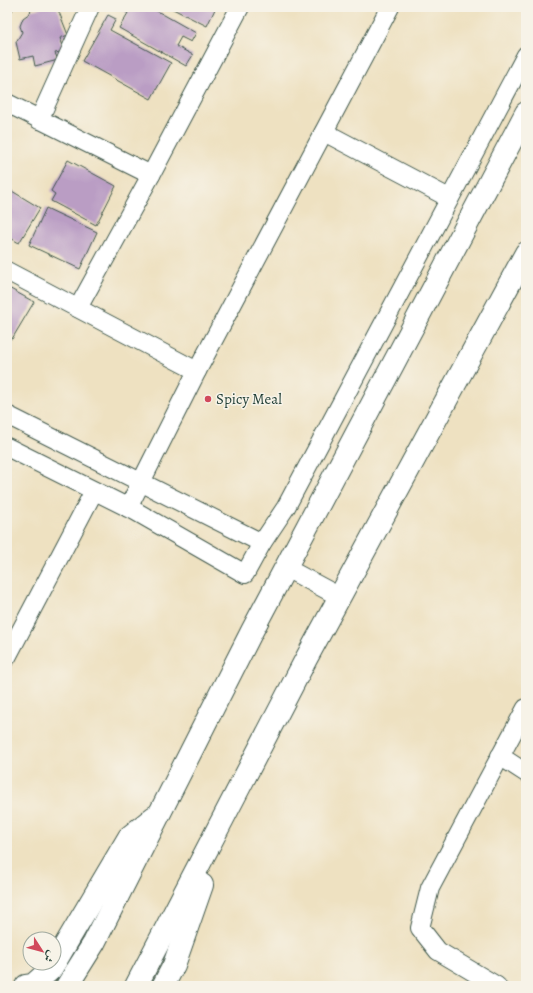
<svg xmlns="http://www.w3.org/2000/svg" width="533" height="993" font-family="Alegreya,Amiri,serif">
  <rect width="100%" height="100%" fill="#f7f3e8"/>
  <filter id="ink" filterUnits="userSpaceOnUse"><feTurbulence type="fractalNoise" baseFrequency=".025" numOctaves="2"/><feDisplacementMap in="SourceGraphic" scale="8" xChannelSelector="R" yChannelSelector="G"/><feConvolveMatrix kernelMatrix="1 2 1 2 8 2 1 2 1" color-interpolation-filters="sRGB"/></filter>
  <filter id="wash" filterUnits="userSpaceOnUse"><feTurbulence type="fractalNoise" baseFrequency=".012" numOctaves="4" result="noise"/><feDisplacementMap in="SourceGraphic" scale="16" xChannelSelector="R" yChannelSelector="G"/><feGaussianBlur stdDeviation="0.9" result="paint"/><feColorMatrix in="noise" values="0 0 0 0 0 0 0 0 0 0 0 0 0 0 0 0 0 1.4 0 .05"/><feComposite in="paint" operator="in"/></filter>
  <g filter="url(#wash)">
    <rect width="100%" height="100%" fill="#eee1c1"/>
    <g id="blocks">
      <!-- building -->
      <g fill="#ba9dc4">
        <path d="M7,7H14L7,20Z"/>
        <path d="M45,7H57L68,35L60,38L65,51L55,53L58,60L35,66L33,56L20,59L16,42L22,32L20,26L23,18L30,13L31,10Z"/>
        <path d="M116,7H150L196,33L191,42L181,37L176,46L193,55L186,66L119,28L128,13Z"/>
        <path d="M169,7H216L207,26Z"/>
        <path d="M108,15L116,19L110,30L171,63L151,99L82,61Z"/>
        <path d="M68,160L116,186L96,225L51,201L55,194L51,191Z"/>
        <path d="M7,188L40,208L19,243L7,236Z"/>
        <path d="M46,208L97,232L80,269L29,245Z"/>
        <path d="M7,287L34,302L12,339L7,336Z"/>
      </g>
    </g>
  </g>
  <g filter="url(#ink)">
    <use href="#blocks" fill-opacity="0" stroke="#3e5649" stroke-width="1"/>
    <g fill="none" stroke-linecap="round" stroke-linejoin="round">
      <!-- minor casing -->
      <g stroke="#3e5649" stroke-width="20">
        <g id="minor">
          <path d="M7,103L151,175"/>
          <path d="M39,120L90,7"/>
          <path d="M324,132L449,198"/>
          <path d="M7,271L197,371"/>
          <path d="M78,308L151,175L240,7"/>
          <path d="M7,415L262,543"/>
          <path d="M7,447L135,511L245,574L262,543L286,507L526,55"/>
          <path d="M128,508L197,371L390,7"/>
          <path d="M286,568L340,597"/>
          <path d="M7,657L94,491"/>
          <path d="M500,756L526,773"/>
          <path d="M497,986L438,951L420,928L430,888L526,708"/>
        </g>
      </g>
      <!-- major casing -->
      <g stroke="#3e5649" stroke-width="24">
        <g id="major">
          <path d="M26,986L33,985L51,969L129,837L154,817"/>
          <path d="M67,986L94,943L252,631L526,113"/>
          <path d="M136,986L306,659L526,253"/>
          <path d="M163,986L174,965L202,885"/>
        </g>
      </g>
      <!-- minor -->
      <use href="#minor" stroke="#fff" stroke-width="18"/>
      <!-- major -->
      <use href="#major" stroke="#fff" stroke-width="22"/>
    </g>
  </g>
  <!-- markers -->
  <circle fill="#d1495b" stroke="#f7f3e8" stroke-width="1.5" cx="208" cy="399" r="4"/>
  <g text-anchor="middle" dominant-baseline="central" stroke-width="3" stroke-linejoin="round" paint-order="stroke">
    <!-- poi labels -->
    <g font-size="15" fill="#1f3d34" stroke="#f7f3e8" text-anchor="start">
      <text x="216" y="399">Spicy Meal</text>
    </g>
  </g>
  <!-- margin -->
  <rect width="533" height="993" fill="none" stroke="#f7f3e8" stroke-width="24"/>
  <!-- north arrow -->
  <g transform="translate(42 951) rotate(126)"><circle r="19" fill="#f7f3e8" stroke="#a1aaa0"/>
  <path d="M0-3L7 15L0 10L-7 15Z" fill="#d1495b"/>
  <text y="-6" font-size="11" font-weight="bold" text-anchor="middle" fill="#1f3d34">ش</text>
  </g>
</svg>
